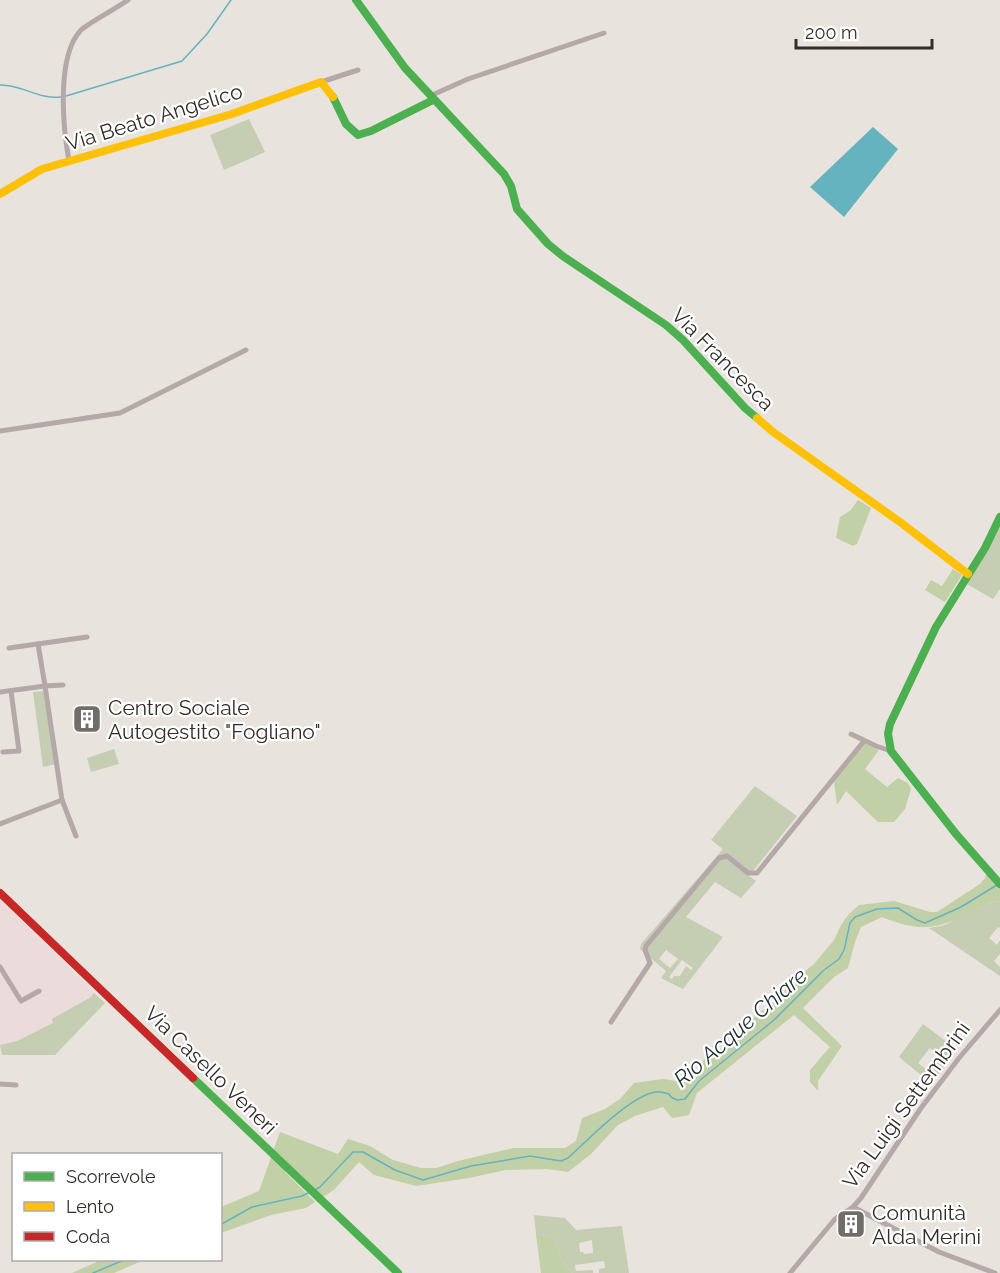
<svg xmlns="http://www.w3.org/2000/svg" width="1000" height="1273" font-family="Raleway,sans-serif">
  <rect width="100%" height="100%" fill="#e9e3dd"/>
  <!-- industrial -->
  <path fill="#ecdbdb" d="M0,898L94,993L91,997L52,1020L54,1023L35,1033L4,1046L0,1045Z"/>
  <!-- green -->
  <g fill="#c5cdb3" fill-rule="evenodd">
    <path d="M249,119L265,152L224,170L210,135Z"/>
    <path d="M1000,523V589L993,599L965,583Z"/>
    <path d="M45,691L56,764L43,767L33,692Z"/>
    <path d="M114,749L119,764L91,772L87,758Z"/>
    <path d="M755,786L797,816L749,876L756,881L741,898L715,882L686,917L723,937L683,989L661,978L666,971L640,949L641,944L723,849L711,840ZM666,950L678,959L670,968L659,959ZM682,960L693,968L691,970L686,966L680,976H674L672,979L669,977Z"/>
    <path d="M1000,901V928L998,927L989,938L997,945L1000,940V954L994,961L1000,967V976L929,928L942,926L992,902Z"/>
    <path d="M94,993L105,1003L55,1055H2L0,1045L17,1041L53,1023L52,1019L91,997Z"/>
    <path d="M923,1024L956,1049L932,1084L899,1057ZM930,1048L938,1055L927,1070L918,1063Z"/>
    <path d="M534,1215L565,1218L576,1230L622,1226L629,1273H599V1269L605,1268L604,1261L575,1265L576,1271L593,1270V1273H572L562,1261L555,1239L536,1234ZM592,1240L593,1253L584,1254L583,1252H580L579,1243Z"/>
  </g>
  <!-- forest -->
  <g fill="#c2d0a7">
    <path d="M858,500L871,508L857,544L853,546L836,538L840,517L851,510Z"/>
    <path d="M953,569L962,575L945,602L925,590L931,580L942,586Z"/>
    <path d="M864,743L879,750L865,769L887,787L898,778L908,783L911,789L905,809L894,822H878L846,791L837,805L834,782Z"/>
    <path d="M986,874L993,879L1000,878V901L992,902C948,923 932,938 882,917L861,927L855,942L848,968L834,977L803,1008L842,1046L818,1081V1091L810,1082V1070L830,1047L794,1015L697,1093L689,1115L672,1118L663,1107L635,1116L618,1125L591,1154L568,1172L547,1169L506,1170L469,1178L416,1186L374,1175L359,1162L334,1190L323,1197L288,1166L285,1172L315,1202L306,1208L271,1215L221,1233V1207L259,1191L280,1132L338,1154L348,1139L370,1146L393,1160L421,1168H436L458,1161L513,1148H565L576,1141L582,1118L605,1109L620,1099L634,1083L663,1079L682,1082L697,1075L704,1059L728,1044L752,1019L782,995L792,981L813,965L834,940L841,925L849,914L859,905L894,901L930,912H937L980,884L985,878Z"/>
    <path d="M536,1234L555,1239L562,1261L572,1273H541Z"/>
    <path d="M101,1260H144L114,1273H72Z"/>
  </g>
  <!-- water -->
  <path fill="#65b3bf" d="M873,127L898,149L844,217L810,187Z"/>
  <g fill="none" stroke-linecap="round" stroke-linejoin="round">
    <!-- stream -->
    <g stroke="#65b3bf" stroke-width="1.5">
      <path d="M0,85C21,84 39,100 61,97"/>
      <path d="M66,96L182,61L207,34L231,0"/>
      <path d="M315,1190L320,1187L353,1152H363L395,1170L423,1180L471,1166L530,1156L561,1161L568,1158C589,1139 629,1097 655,1092C660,1091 665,1093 669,1094L671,1097L677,1100L685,1099L699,1081L774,1020L824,970L839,959L844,950L850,923L855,917L877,909L898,908L917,920L925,923L961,907L997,885"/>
      <path d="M220,1225L252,1207L302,1196L310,1192"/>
      <path d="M93,1273L124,1260"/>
    </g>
    <!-- street -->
    <g stroke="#b5a8a9" stroke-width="5">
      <path d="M321,82L358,70"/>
      <path d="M430,96L468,79L604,33"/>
      <path d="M69,161C63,128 56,56 81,30C90,22 117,8 128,0"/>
      <path d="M0,431L120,413L246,350"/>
      <path d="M9,648L87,637"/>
      <path d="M0,692L45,686L38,644"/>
      <path d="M851,734L876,746L891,751"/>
      <path d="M3,752L19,751L11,691"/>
      <path d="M62,800L76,836"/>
      <path d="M0,824L62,800L45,686L63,685"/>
      <path d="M0,967L21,1001L39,991"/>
      <path d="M611,1022L650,963L645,950L646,946L719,858L727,856L748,873H757L864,741"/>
      <path d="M0,1084L16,1085"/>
      <path d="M853,1207L939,1252L995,1273"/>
      <path d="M790,1273L835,1219L853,1207L861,1198L921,1108L959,1058L1000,1010"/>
    </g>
    <!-- fast -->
    <g stroke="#4caf50" stroke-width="8">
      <path d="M356,0L405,68L504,174L511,186L517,209L548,244L564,257L666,325L683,340L745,408L757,418"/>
      <path d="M333,97L346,124L358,135L371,131L433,100"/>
      <path d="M1000,517L985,548L936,627L890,724L888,734L891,751L956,834L1000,884"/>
      <path d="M193,1078L398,1273"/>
    </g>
    <!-- slow -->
    <g stroke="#ffc107" stroke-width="8">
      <path d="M0,194L42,169L232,114L321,82L333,97"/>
      <path d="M757,418L773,432L900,522L968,574"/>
    </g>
    <!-- jam -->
    <path stroke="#c62828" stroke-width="8" d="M0,893L193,1078"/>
  </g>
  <!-- icons -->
  <defs>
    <g id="building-square" transform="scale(1.5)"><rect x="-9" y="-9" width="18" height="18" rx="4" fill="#716d68" stroke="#fff"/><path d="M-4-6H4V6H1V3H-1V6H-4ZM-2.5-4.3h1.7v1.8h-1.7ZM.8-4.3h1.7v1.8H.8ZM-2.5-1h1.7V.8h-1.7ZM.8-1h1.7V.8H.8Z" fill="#fff"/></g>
  </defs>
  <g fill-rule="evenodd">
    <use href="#building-square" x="87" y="719"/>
    <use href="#building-square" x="851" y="1224"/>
  </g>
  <g text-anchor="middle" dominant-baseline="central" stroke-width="4.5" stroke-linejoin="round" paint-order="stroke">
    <!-- street labels -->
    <g font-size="21" fill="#312d29" stroke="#fff">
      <text transform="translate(154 117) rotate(-17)">Via Beato Angelico</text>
      <text transform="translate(723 359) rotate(45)">Via Francesca</text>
      <text transform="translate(211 1070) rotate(44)">Via Casello Veneri</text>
      <text transform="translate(906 1105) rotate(-54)">Via Luigi Settembrini</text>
    </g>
    <!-- poi labels -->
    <g font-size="21" fill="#312d29" stroke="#fff" text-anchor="start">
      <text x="108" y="707">Centro Sociale<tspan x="108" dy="24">Autogestito "Fogliano"</tspan></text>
      <text x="872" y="1212">Comunità<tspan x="872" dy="24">Alda Merini</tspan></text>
    </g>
    <!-- water labels -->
    <g font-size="22" font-style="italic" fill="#1b2e32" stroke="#fff">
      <text transform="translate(740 1027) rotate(-41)">Rio Acque Chiare</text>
    </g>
  </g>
  <!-- legend -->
  <rect x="12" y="1153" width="210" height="108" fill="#ffffff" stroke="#adaba9" stroke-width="1.5"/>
  <rect x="24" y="1172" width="30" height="9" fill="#4caf50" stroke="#adaba9" stroke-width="1.5"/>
  <text x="66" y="1183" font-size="18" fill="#312d29">Scorrevole</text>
  <rect x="24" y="1202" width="30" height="9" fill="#ffc107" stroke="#adaba9" stroke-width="1.5"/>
  <text x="66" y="1213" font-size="18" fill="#312d29">Lento</text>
  <rect x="24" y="1232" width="30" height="9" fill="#c62828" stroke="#adaba9" stroke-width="1.5"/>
  <text x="66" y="1243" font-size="18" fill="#312d29">Coda</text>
  <!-- scale -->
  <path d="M796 39v9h136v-9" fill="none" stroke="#312d29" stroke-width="3"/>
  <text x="805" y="39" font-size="18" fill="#312d29" stroke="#ffffff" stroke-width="4.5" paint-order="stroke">200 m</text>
</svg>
